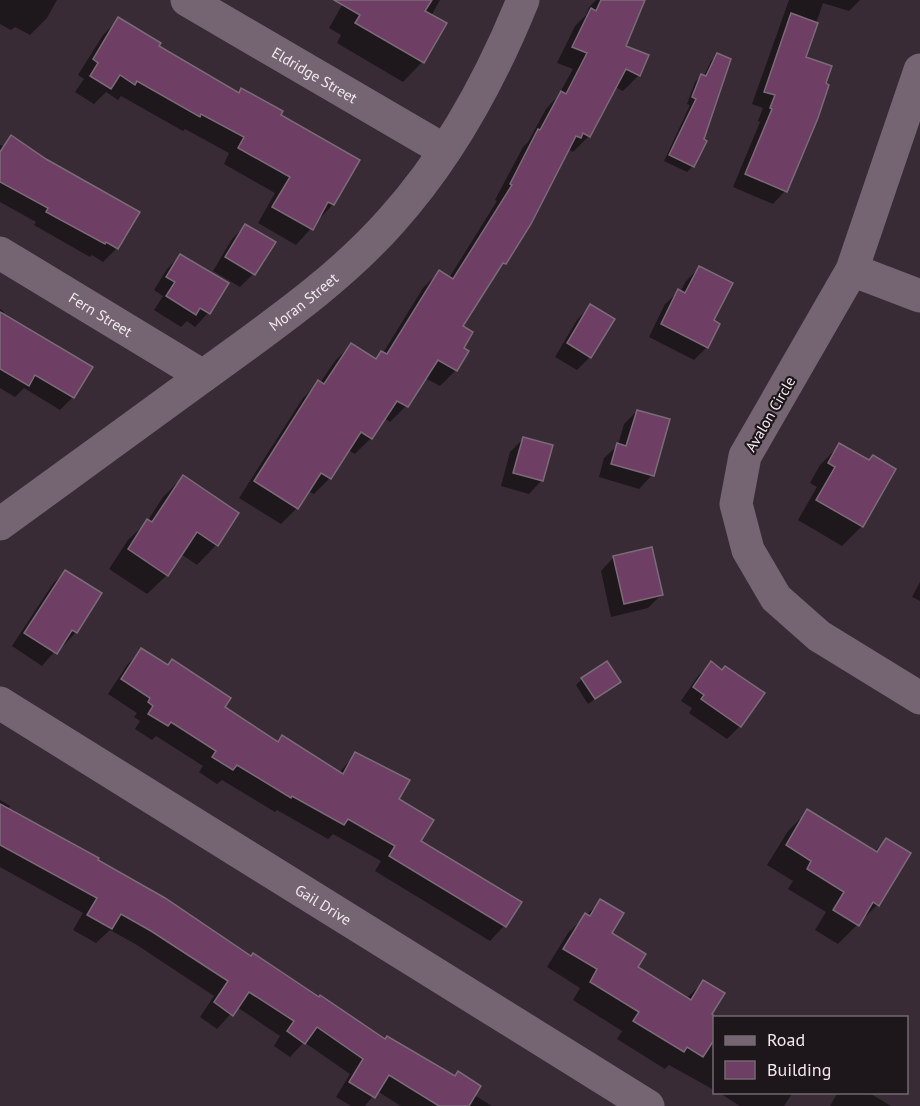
<svg xmlns="http://www.w3.org/2000/svg" width="920" height="1106" font-family="'PT Sans',sans-serif">
  <rect width="100%" height="100%" fill="#392b36"/>
  <!-- shadow -->
  <g fill="#0007">
    <path d="M0,0H57L47,18L30,35L15,27L11,30L0,24Z"/>
    <path d="M348,0H440L431,16L445,24L422,62L403,82L337,43L341,35L329,28L341,7Z"/>
    <path d="M596,0H627L624,47L639,75L623,91L615,87L589,136L573,152L568,149L504,263L494,274L461,326L462,348L467,352L456,370L440,386L425,378L406,406L390,422L384,418L371,438L355,454L348,450L330,478L314,494L308,491L297,508L281,524L239,498L303,398L319,382L320,383L335,361L351,345L375,360L383,353L423,288L439,272L449,278L497,201L495,200L523,147L528,142L546,109L558,96L573,69L557,63L575,26L586,15L589,7Z"/>
    <path d="M789,0H860L849,11L823,3L804,58L785,191L773,204L733,187L760,122L758,121L763,108L752,104Z"/>
    <path d="M119,19L157,47L237,94L241,90L279,116L333,204L296,245L258,223L275,193L224,164L229,153L185,129L183,131L121,96L118,100L106,92L94,104L75,92L84,79L78,75L103,35Z"/>
    <path d="M717,55L693,166L687,172L664,161L690,105L687,104L695,82L701,76H704L711,61Z"/>
    <path d="M12,137L45,160L138,213L117,248L103,262L92,255L90,257L34,225L36,222L0,202V145L3,146Z"/>
    <path d="M245,226L253,274L240,287L213,271L232,239Z"/>
    <path d="M180,256L227,283L208,313L195,327L187,321L181,327L154,310L163,296L154,290L167,269Z"/>
    <path d="M699,268L712,321L707,347L694,360L649,337L665,304L679,291L680,292L686,281Z"/>
    <path d="M590,306V357L577,370L555,357L577,320Z"/>
    <path d="M0,309L4,312L2,315L73,397L60,410L24,388L15,397L0,388Z"/>
    <path d="M637,411L652,475L639,489L599,477L604,458L618,445L624,424Z"/>
    <path d="M523,439L542,480L529,494L501,486L510,452Z"/>
    <path d="M840,445L862,526L842,546L798,520L817,487L810,483L820,465Z"/>
    <path d="M183,477L237,514L216,545L197,565L181,554L167,575L147,594L109,569L128,540L147,522L163,497Z"/>
    <path d="M614,557L661,595L648,608L611,617L601,571Z"/>
    <path d="M65,571L76,632L63,646L61,644L42,666L12,646L52,585Z"/>
    <path d="M920,582V601L912,597Z"/>
    <path d="M142,650L223,708L276,743L282,737L339,773L356,753L397,799L419,841L504,926L490,941L375,871L381,861L333,834L328,839L277,810L275,812L222,780L217,784L199,772L203,766L156,736L152,740L135,729L140,721L134,717L137,713L108,694L127,665Z"/>
    <path d="M711,663L740,726L727,739L689,713L692,708L681,701L698,676Z"/>
    <path d="M582,679L619,682L588,704L576,685Z"/>
    <path d="M0,800L10,806L8,810L96,861L492,1106H401L377,1091L365,1106H351L336,1097L350,1074L304,1042L290,1057L274,1046L280,1036L237,1007L217,1029L200,1017L214,996L137,945L110,930L96,943L73,930L83,913L0,867Z"/>
    <path d="M808,811L874,852L886,840L877,905L838,944L815,930L826,912L788,889L793,881L767,865L788,831Z"/>
    <path d="M601,901L610,933L636,968L686,999L703,982L710,1014L716,1018H714V1090L669,1065L665,1069L617,1039L622,1031L573,1000L580,988L547,967L568,933Z"/>
    <path d="M718,1092H793L784,1106H740Z"/>
    <path d="M838,1092H872L871,1094L891,1106H830Z"/>
  </g>
  <!-- building -->
  <g fill="#6e3e64" stroke="#7b6b77" stroke-width="1.5">
    <path d="M334,0H432L425,11L447,23L424,63L355,23L360,15Z"/>
    <path d="M601,0H645L626,46L649,55L640,76L626,69L590,137L583,133L581,138L576,136L531,224L506,264L503,263L463,326L473,332L464,348L469,351L457,371L438,360L408,407L397,401L372,439L361,432L331,479L321,473L298,509L254,481L318,380L324,384L351,343L376,359L381,351L387,354L439,270L453,279L512,185L510,184L538,129L540,130L561,91L566,94L587,53L572,47L591,8L596,11Z"/>
    <path d="M791,13L818,23L806,57L832,66L826,83L829,85L818,118L787,192L745,174L772,109L770,108L775,95L764,92Z"/>
    <path d="M118,17L161,43L159,46L239,93L241,88L283,111L281,115L360,160L334,205L328,202L313,230L272,207L290,177L238,148L244,137L201,114L200,117L137,81L135,85L120,75L111,89L90,76L98,63L93,59Z"/>
    <path d="M717,53L731,59L704,139L707,141L694,167L669,155L696,99L692,97L701,74L706,76Z"/>
    <path d="M11,135L46,159L140,212L118,249L106,242L105,244L46,212L48,208L0,182V152Z"/>
    <path d="M245,224L276,242L255,275L225,257Z"/>
    <path d="M180,254L229,283L210,314L200,308L196,315L166,296L175,282L166,277Z"/>
    <path d="M699,266L733,283L714,320L720,324L708,348L661,324L678,289L685,293Z"/>
    <path d="M590,304L615,319L591,358L567,343Z"/>
    <path d="M0,312L93,367L74,398L35,375L29,386L0,369Z"/>
    <path d="M637,410L670,419L654,476L611,464L617,443L626,446Z"/>
    <path d="M523,437L553,445L543,481L513,473Z"/>
    <path d="M839,443L869,460L873,455L896,469L863,527L816,500L835,467L828,463Z"/>
    <path d="M183,475L239,513L218,546L197,532L168,576L128,549L147,519L152,522Z"/>
    <path d="M652,547L663,595L624,604L613,556Z"/>
    <path d="M65,570L102,593L77,633L72,630L57,654L24,633Z"/>
    <path d="M141,648L168,665L172,659L231,698L225,707L278,742L282,735L343,774L355,752L410,780L399,799L434,820L421,841L522,902L506,927L389,856L395,846L348,819L344,825L292,796L291,798L237,765L233,770L212,757L216,751L171,722L168,726L148,714L153,706L148,702L150,698L121,679Z"/>
    <path d="M607,661L621,682L595,699L581,678Z"/>
    <path d="M711,661L722,670L725,666L765,693L741,727L701,699L704,695L693,687Z"/>
    <path d="M0,804L99,858L98,860L165,898L251,956L253,953L319,997L320,995L385,1039L387,1036L455,1076L458,1071L481,1086L469,1106H439L389,1075L375,1098L349,1082L363,1059L317,1027L305,1044L287,1031L294,1021L249,992L233,1016L214,1002L228,981L151,931L121,914L112,929L87,915L97,898L0,845Z"/>
    <path d="M807,809L877,852L886,838L911,853L879,906L873,902L859,926L833,910L844,892L807,869L811,861L786,845Z"/>
    <path d="M600,899L624,913L612,933L646,954L638,967L691,1000L703,980L725,993L712,1014L714,1016V1040L703,1057L687,1047L684,1052L633,1021L639,1012L590,982L597,969L563,949L585,913L590,916Z"/>
  </g>
  <g fill="none" stroke-linecap="round" stroke-linejoin="round">
    <!-- street -->
    <g stroke="#756471" stroke-width="33">
      <path id="s1" d="M187,0L444,150"/>
      <path d="M920,70L852,270L745,456L736,504L748,550L776,598L819,636L920,698"/>
      <path id="s2" d="M0,253L203,376"/>
      <path d="M852,270L920,296"/>
      <path id="s3" d="M0,524C69,474 137,424 206,374C270,327 338,281 391,221C448,158 491,79 523,0"/>
      <path id="s4" d="M0,703L648,1106"/>
    </g>
  </g>
  <g text-anchor="middle" dominant-baseline="central" stroke-width="4.5" stroke-linejoin="round" paint-order="stroke">
    <!-- street labels -->
    <g font-size="15" fill="#f2e9ef" stroke="#1d161b">
      <text stroke="none"><textPath href="#s1" startOffset="148">Eldridge Street</textPath></text>
      <text stroke="none"><textPath href="#s3" startOffset="376">Moran Street</textPath></text>
      <text stroke="none"><textPath href="#s2" startOffset="118">Fern Street</textPath></text>
      <text transform="translate(770 414) rotate(-60)">Avalon Circle</text>
      <text stroke="none"><textPath href="#s4" startOffset="381">Gail Drive</textPath></text>
    </g>
  </g>
  <!-- legend -->
  <rect x="713" y="1016" width="195" height="78" fill="#1d161b" stroke="#726a70" stroke-width="1.5"/>
  <rect x="725" y="1036" width="30" height="9" fill="#756471" stroke="#726a70" stroke-width="1.5"/>
  <text x="767" y="1046" font-size="18" fill="#f2e9ef">Road</text>
  <rect x="725" y="1061" width="30" height="18" fill="#6e3e64" stroke="#726a70" stroke-width="1.5"/>
  <text x="767" y="1076" font-size="18" fill="#f2e9ef">Building</text>
</svg>
